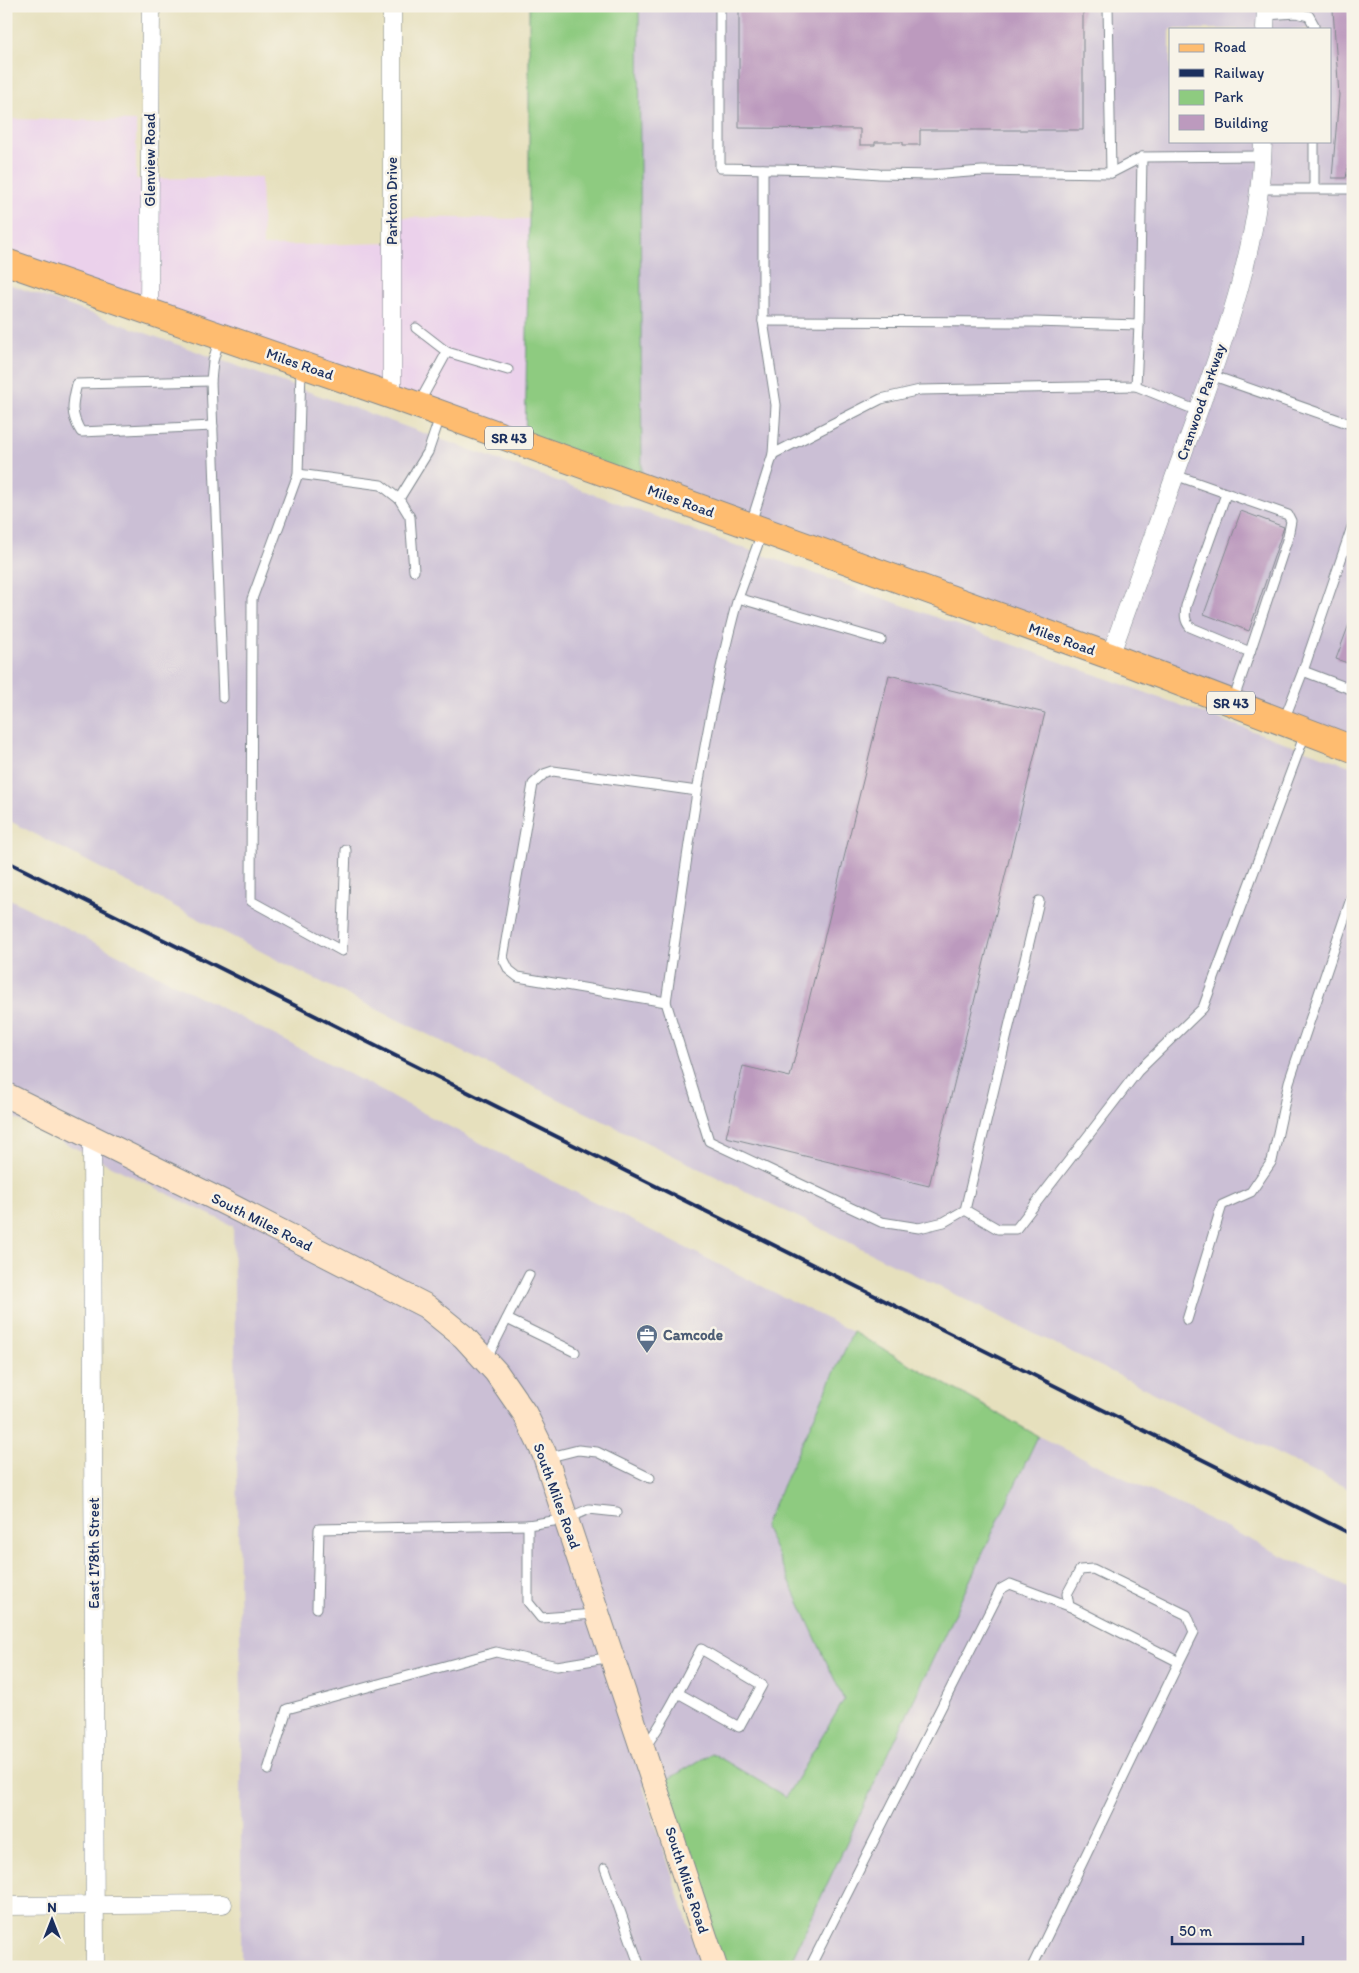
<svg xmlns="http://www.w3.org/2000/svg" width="1359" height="1973" font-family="Itim,sans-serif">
  <rect width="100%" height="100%" fill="#f7f3e8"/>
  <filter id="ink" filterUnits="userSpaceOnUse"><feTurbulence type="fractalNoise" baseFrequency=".02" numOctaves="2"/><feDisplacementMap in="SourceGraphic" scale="10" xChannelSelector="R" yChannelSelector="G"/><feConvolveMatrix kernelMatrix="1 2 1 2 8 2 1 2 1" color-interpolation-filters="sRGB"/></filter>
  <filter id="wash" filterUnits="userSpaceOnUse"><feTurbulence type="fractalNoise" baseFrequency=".0096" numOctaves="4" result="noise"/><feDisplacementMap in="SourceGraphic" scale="20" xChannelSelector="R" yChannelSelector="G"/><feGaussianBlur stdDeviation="1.12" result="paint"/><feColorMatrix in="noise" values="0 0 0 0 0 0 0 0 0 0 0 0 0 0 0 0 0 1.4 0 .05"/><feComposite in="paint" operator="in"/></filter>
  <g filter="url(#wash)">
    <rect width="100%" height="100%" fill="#e6e0bd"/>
    <!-- built -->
    <path fill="#ebd1eb" d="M6,119L136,121V179L261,177L263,246L392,243V217L529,219L525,444L6,262Z"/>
    <!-- industrial -->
    <g fill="#cbbfd5" fill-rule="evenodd">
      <path d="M639,6H1353V749L642,487ZM1170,29H1330V141H1170Z"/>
      <path d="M6,283L1353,767V1491L293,968L6,819Z"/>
      <path d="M6,897L315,1056L549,1179L853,1332L764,1526L844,1700L786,1797L712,1753L672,1777L643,1786L692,1936L705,1967H241V1698L233,1226L6,1114Z"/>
      <path d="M1038,1436L1353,1590V1967H785Z"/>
    </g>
    <!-- green -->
    <g fill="#8ecb80" stroke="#547d6f">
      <path d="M529,6H639L642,487L525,444L529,219Z"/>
      <path d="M853,1332L1038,1436L788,1967H715L655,1785L672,1777L712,1753L786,1797L844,1700L764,1526Z"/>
    </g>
    <g id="blocks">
      <!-- building -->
      <g fill="#bc9abe">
        <path d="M739,6H1083V130H920V145H903V142H875V145H860V129L739,128Z"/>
        <path d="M1333,10H1347L1350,20H1353V162H1349L1346,178H1332L1339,95Z"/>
        <path d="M1241,511L1284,527L1249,631L1204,614Z"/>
        <path d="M1351,619H1353V665L1336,659Z"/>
        <path d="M889,675L1045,713L929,1186L726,1137L743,1066L790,1077Z"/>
      </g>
    </g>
  </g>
  <g filter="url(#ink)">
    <use href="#blocks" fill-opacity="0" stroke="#80888e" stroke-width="1"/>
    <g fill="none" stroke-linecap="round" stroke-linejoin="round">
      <!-- lane casing -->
      <g stroke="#80888e" stroke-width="11">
        <g id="lane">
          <path d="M720,6V168L825,170L879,174L931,175L982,171L1111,173L1142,157L1262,156"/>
          <path d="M1108,6L1111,173"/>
          <path d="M1266,15L1296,13L1309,16L1314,25V29"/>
          <path d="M1314,141V188"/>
          <path d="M1260,189H1353"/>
          <path d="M763,321L1034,322L1139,325L1142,157"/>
          <path d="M1139,325L1136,386L1198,411"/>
          <path d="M416,328L447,352L419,403"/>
          <path d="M220,337L213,361L211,381L223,698"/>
          <path d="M447,352L508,370"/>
          <path d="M301,368L298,474L252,599L251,901L342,951L346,850"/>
          <path d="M1211,375L1353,425"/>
          <path d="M211,381L77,384C72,404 70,414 81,432L213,426"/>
          <path d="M773,454L881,399L920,390L1136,386"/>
          <path d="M298,474L381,485L399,499L410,517L414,571"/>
          <path d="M1175,475L1288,515L1291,521L1288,537L1250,652"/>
          <path d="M1226,494L1186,606C1185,614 1184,620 1190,627L1250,652L1233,701"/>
          <path d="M399,499L428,452L440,417"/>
          <path d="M751,523L773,454L776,405L763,321V169"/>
          <path d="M762,533L738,598L881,640"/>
          <path d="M1303,671L1353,524"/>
          <path d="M1284,720L1303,671L1353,690"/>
          <path d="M697,791L553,771L544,774L533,784L503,958L509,970L518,977L666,1002C686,867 702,730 738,598"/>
          <path d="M666,1002L709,1141L881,1222L919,1228L944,1222L965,1210L1039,901"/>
          <path d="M965,1210L998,1229H1016L1138,1071L1203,1008L1305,734"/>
          <path d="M507,1319L575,1352"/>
          <path d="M1187,1320L1222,1205L1251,1192L1272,1161L1289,1082L1353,893"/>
          <path d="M487,1358L529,1275"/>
          <path d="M546,1458L578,1450L597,1452L650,1478"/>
          <path d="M317,1608L319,1529L528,1525"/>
          <path d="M595,1614L541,1618L528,1602V1525L566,1519L589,1509L617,1512"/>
          <path d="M645,1747C667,1717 683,1683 701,1649L762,1685L739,1727L678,1693"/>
          <path d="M268,1770L287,1709L496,1652L557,1666L612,1657"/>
          <path d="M605,1868L640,1967"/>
          <path d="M810,1967L1001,1589L1010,1584L1069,1606"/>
          <path d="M1032,1967L1179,1662L1194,1632L1187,1615L1093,1569L1080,1570L1067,1594L1069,1606L1179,1662"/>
        </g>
      </g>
      <!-- street casing -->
      <g stroke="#80888e" stroke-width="19">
        <g id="street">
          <path d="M1265,29L1266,6"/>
          <path d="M149,313L151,6"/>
          <path d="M392,396V6"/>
          <path d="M1110,656C1136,586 1160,516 1186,445C1222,347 1260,247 1263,141"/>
          <path d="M92,1139L95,1967"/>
          <path d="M6,1906L223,1904"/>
        </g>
      </g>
      <!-- secondary casing -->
      <g stroke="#80888e" stroke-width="26">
        <path id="secondary" d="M6,1095L229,1205L426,1306L464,1337L496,1372L525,1414L544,1453L715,1967"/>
      </g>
      <!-- primary casing -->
      <g stroke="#80888e" stroke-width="28">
        <path id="primary" d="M6,262L392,396L1110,656L1353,749"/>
      </g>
      <!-- lane -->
      <use href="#lane" stroke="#fff" stroke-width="9"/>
      <!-- street -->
      <use href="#street" stroke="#fff" stroke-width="18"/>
      <!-- secondary -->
      <use href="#secondary" stroke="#ffe4c6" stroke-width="24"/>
      <!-- primary -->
      <use href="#primary" stroke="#febc70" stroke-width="26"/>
      <!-- rail -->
      <path stroke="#1b2f5e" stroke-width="4" d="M6,861L1353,1535"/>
    </g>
  </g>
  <!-- icons -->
  <defs>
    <g id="office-pin" transform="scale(1.125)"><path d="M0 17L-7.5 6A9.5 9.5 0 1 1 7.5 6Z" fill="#5c6f8a" stroke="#f7f3e8"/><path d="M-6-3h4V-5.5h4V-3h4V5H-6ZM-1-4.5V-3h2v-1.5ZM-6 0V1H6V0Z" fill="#fff"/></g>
  </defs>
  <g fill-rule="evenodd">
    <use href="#office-pin" x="647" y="1335"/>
  </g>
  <g text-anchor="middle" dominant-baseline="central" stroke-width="5" stroke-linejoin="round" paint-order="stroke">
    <!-- shield labels -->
    <g fill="#f7f3e8" stroke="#5d6a87" stroke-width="1">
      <rect x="485" y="426.5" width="48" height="23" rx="4"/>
      <rect x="1207" y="691.5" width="48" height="23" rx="4"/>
    </g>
    <g font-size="14" font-weight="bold" fill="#1b2f5e">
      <text x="509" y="438">SR 43</text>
      <text x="1231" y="703">SR 43</text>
    </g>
    <!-- street labels -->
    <g font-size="15" fill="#1b2f5e" stroke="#f7f3e8">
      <text transform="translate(150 160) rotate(-90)">Glenview Road</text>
      <text transform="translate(392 201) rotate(-90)">Parkton Drive</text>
      <text transform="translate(300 364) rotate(19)">Miles Road</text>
      <text transform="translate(1201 402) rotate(-71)">Cranwood Parkway</text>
      <text transform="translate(681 501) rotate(20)">Miles Road</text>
      <text transform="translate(1062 639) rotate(20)">Miles Road</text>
      <text transform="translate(262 1222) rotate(27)">South Miles Road</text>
      <text transform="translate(557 1496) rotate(70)">South Miles Road</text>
      <text transform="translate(94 1553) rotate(-90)">East 178th Street</text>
      <text transform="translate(687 1880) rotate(72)">South Miles Road</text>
    </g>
    <!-- service labels -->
    <g font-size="15" font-weight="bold" fill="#4e5e75" stroke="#f7f3e8" text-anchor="start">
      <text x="663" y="1335">Camcode</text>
    </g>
  </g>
  <!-- margin -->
  <rect width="1359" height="1973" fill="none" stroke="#f7f3e8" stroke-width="25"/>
  <!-- legend -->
  <rect x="1169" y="28" width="162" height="115" fill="#f7f3e8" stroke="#9fa5b1"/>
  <rect x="1179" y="44" width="25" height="8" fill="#febc70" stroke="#9fa5b1"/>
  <text x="1214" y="52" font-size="15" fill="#1b2f5e">Road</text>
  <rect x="1179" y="69" width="25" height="8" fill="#1b2f5e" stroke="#9fa5b1"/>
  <text x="1214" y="78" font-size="15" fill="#1b2f5e">Railway</text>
  <rect x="1179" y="90" width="25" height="15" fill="#8ecb80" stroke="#9fa5b1"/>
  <text x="1214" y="102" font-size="15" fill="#1b2f5e">Park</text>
  <rect x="1179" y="115" width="25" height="15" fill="#bc9abe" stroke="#9fa5b1"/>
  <text x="1214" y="128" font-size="15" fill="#1b2f5e">Building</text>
  <!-- north arrow -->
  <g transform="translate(52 1920)" stroke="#f7f3e8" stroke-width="4" paint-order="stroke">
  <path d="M0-4L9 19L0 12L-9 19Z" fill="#1b2f5e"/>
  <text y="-8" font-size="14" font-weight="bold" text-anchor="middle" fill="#1b2f5e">N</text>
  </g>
  <!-- scale -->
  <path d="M1172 1936v8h131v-8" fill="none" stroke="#1b2f5e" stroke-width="2.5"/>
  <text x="1179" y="1936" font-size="15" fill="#1b2f5e" stroke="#f7f3e8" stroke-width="4" paint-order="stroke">50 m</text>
</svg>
